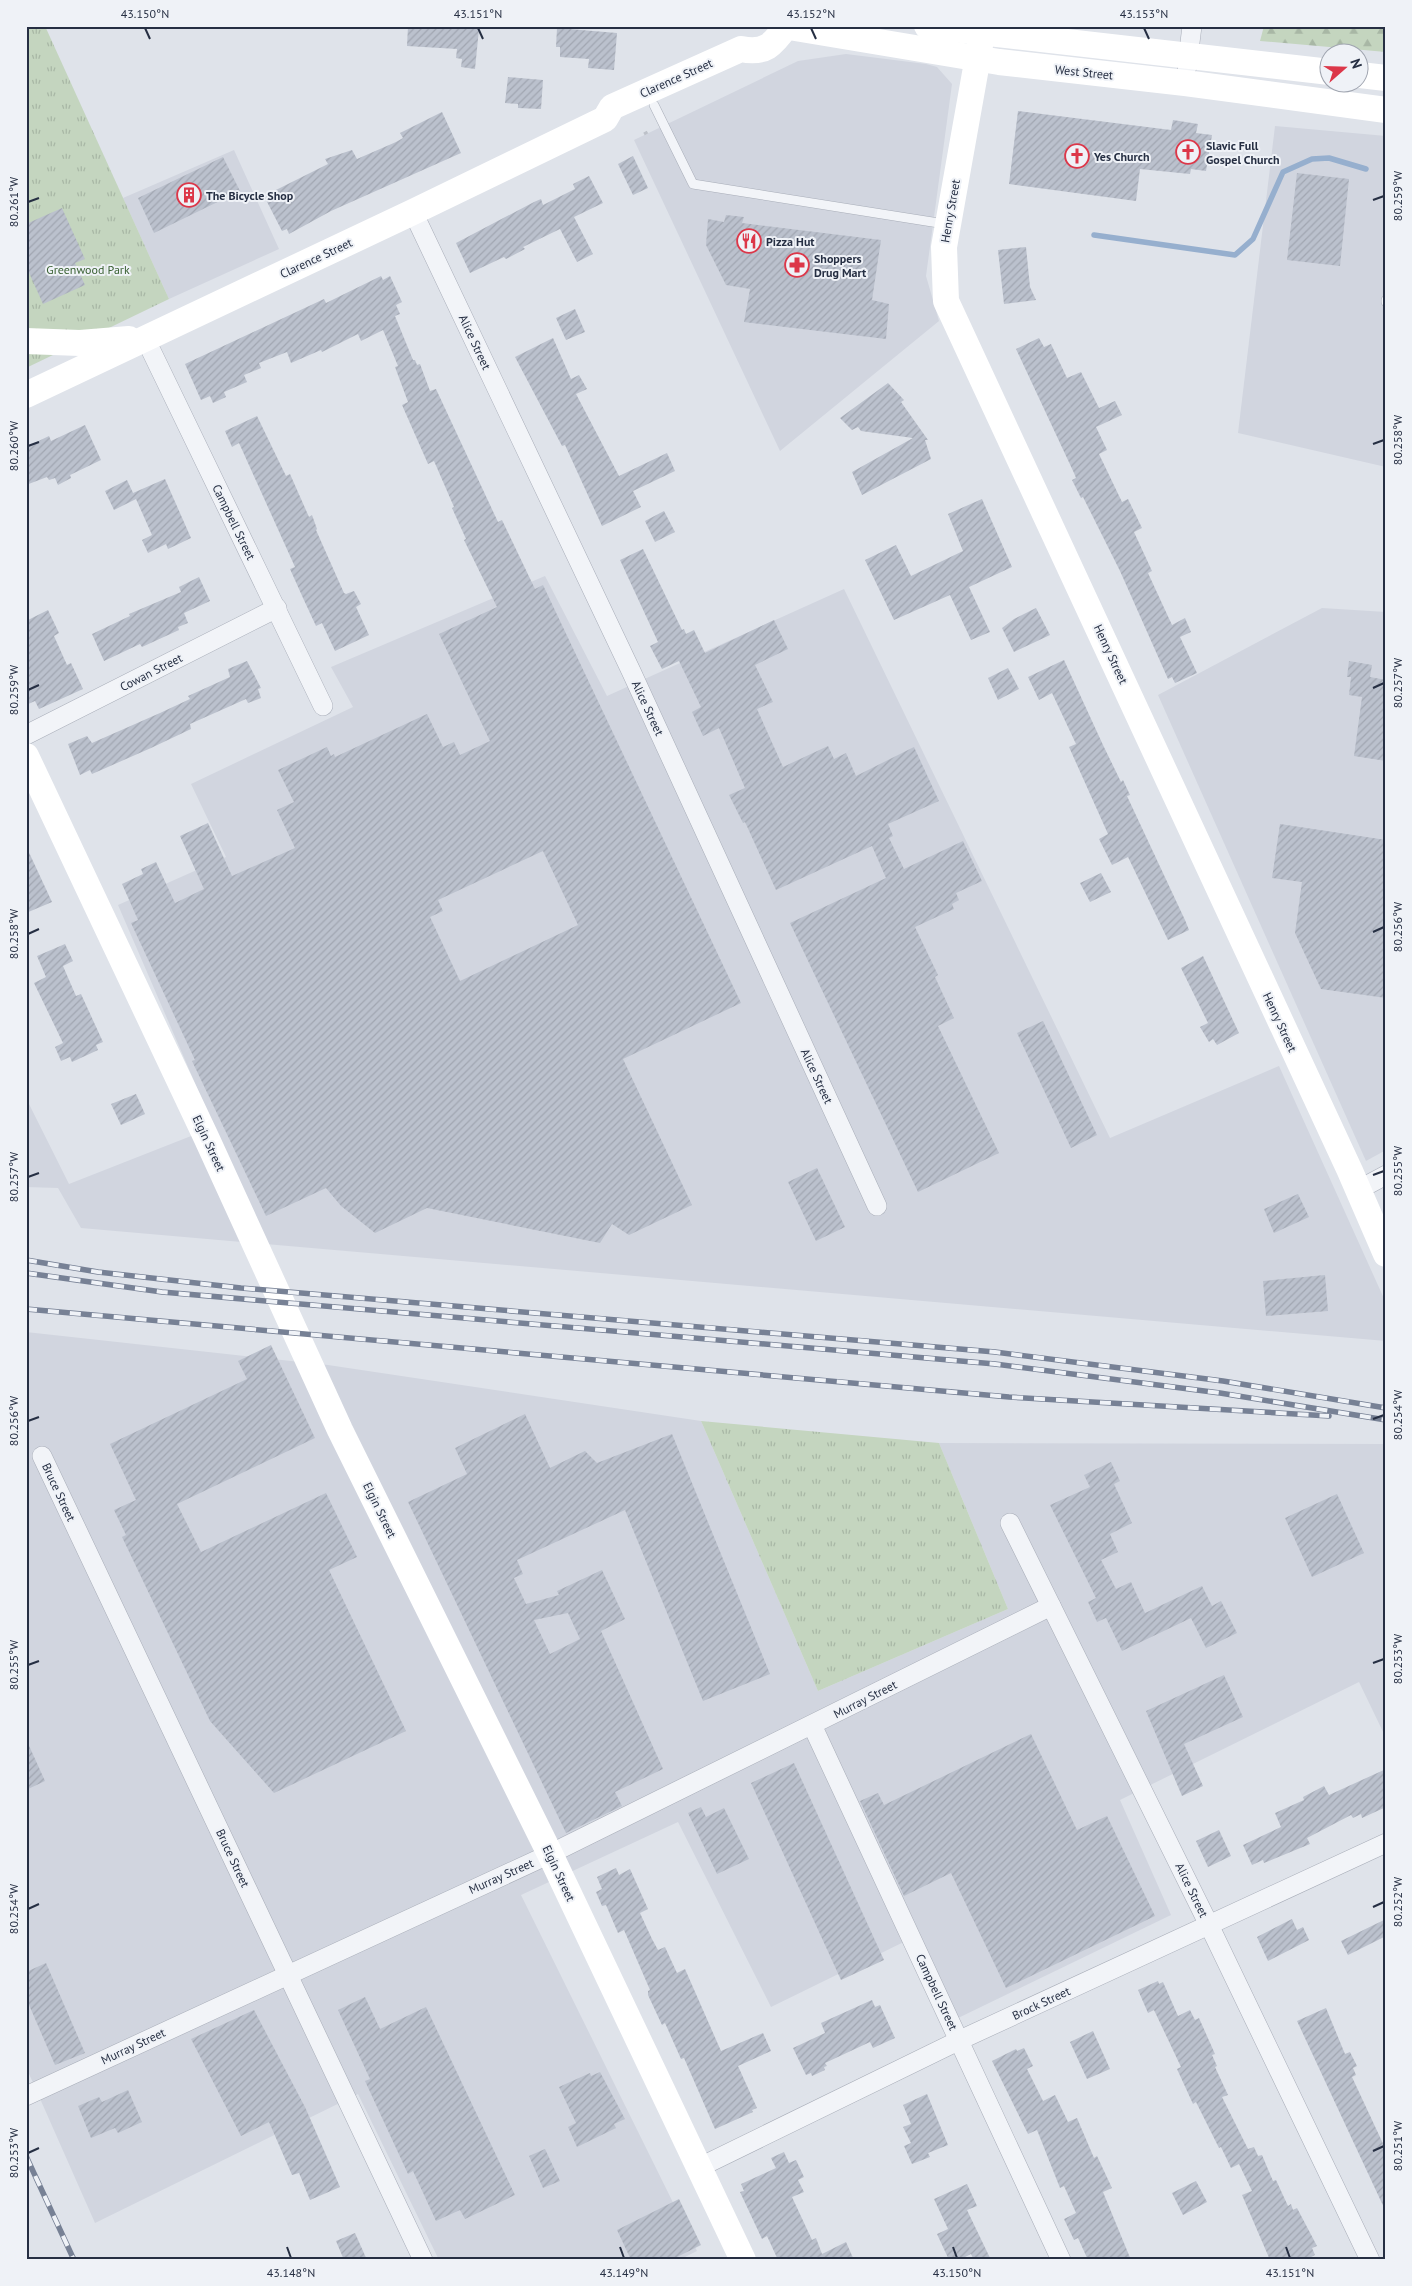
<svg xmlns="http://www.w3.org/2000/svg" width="1412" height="2286" font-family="'PT Sans',sans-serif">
  <defs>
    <pattern id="forest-firs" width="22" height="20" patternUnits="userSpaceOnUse" patternTransform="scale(1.25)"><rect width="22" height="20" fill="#c4d5bf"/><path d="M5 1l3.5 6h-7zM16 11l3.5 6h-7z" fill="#a8b7a5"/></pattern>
    <pattern id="park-tufts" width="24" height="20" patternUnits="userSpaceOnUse" patternTransform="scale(1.25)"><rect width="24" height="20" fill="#c4d5bf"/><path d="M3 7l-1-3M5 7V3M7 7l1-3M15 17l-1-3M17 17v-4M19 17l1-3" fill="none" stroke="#a8b7a5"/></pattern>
    <pattern id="building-hatch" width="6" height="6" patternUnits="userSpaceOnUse" patternTransform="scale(1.25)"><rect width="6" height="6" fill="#bbc1cd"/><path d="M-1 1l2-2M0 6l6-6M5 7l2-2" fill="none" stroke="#a1a6b1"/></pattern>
  </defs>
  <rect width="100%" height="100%" fill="#dfe3ea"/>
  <!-- built -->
  <g fill="#d1d5df">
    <path d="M846,54L926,64L937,67L952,84L926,276L939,321L780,451L634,140L798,61Z"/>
    <path d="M1275,126L1386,136V467L1238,433Z"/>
    <path d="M234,150L279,249L169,299L123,198Z"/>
    <path d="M545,576L607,696L844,589L1110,1138L1279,1066L1386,1303V1341L81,1228L58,1188L26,1187V1098L69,1184L214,1127L118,905L226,857L191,784L353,707L331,667Z"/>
    <path d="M1322,608L1386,612V1150L1366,1161L1158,695Z"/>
    <path d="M26,1332L328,1365L701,1421L818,1691L1008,1609L939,1443L1386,1444V1738L1359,1682L1120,1800L1171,1915L954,2020L916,1936L771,2007L678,1822L521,1895L697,2251L679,2260H439L358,2094L95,2223L26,2067Z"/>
  </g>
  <!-- forest -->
  <path fill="url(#forest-firs)" d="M1264,26H1386V52L1260,41Z"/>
  <!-- park -->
  <g fill="url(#park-tufts)">
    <path d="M26,26H45L169,299L26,368Z"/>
    <path d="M701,1421L939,1443L1008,1609L818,1691Z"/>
  </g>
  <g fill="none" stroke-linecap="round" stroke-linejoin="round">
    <!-- stream -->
    <path stroke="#96afce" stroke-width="5.5" d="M1094,235L1235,255L1253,239L1283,172L1312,159L1329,158L1366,169"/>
  </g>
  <!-- building -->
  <g fill="url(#building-hatch)" fill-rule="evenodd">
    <path d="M408,26L479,29L475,69L461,67L462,59L456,58L457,49L407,46Z"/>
    <path d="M557,28L617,33L614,70L588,68L589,59L560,57V47H556Z"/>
    <path d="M508,77L543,80L541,109L518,108V104L505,103Z"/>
    <path d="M1018,111L1171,130L1173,120L1198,124L1196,133L1212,135L1206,171L1191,169L1190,174L1140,169L1136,201L1009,184Z"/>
    <path d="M442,112L461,153L331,211L289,234L287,229L282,231L264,196L328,164L325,159L352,150L357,159L396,142L403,138L400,133Z"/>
    <path d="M633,156L648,188L633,195L618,164Z"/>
    <path d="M223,157L240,191L154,233L138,198Z"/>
    <path d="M1297,173L1349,179L1340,266L1287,260Z"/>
    <path d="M589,176L603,203L574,217L593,254L577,262L560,229L523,247L525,249L506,259L504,257L470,273L456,243L534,202L541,199L543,205L575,189L573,184Z"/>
    <path d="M62,208L85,259L75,263L85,285L43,304L26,266V224Z"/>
    <path d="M726,215L744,217L742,223L881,240L872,300L889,304L886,339L744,322L750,289L726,285L706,245L708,219L724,222Z"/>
    <path d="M1026,247L1030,287L1036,300L1004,304L998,250Z"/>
    <path d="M381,276L383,280L390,276L402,302L396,305L400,314L395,316L413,360H415L417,365L420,364L430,391L436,389L498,522L502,520L535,589L543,585L741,1003L623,1059L692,1205L629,1235L612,1224L600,1243L427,1208L375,1233L341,1206L326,1188L266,1216L192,1061L195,1060L131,923L138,920L122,884L143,874L141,869L156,862L175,903L204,889L180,836L208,823L232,876L295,848L277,810L294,802L278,770L327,747L331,756L334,754L335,757L427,714L443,747L454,742L460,755L490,741L439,634L497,607L464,540L466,539L452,508L454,507L434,461L428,464L402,405L408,402L395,367L398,366L383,330L361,341L358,334L322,352L321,350L291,363L287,352L259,363L261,368L244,375L247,382L224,392L226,397L213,403L210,396L201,400L185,364L324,299L326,303ZM543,851L578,925L460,981L430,917L443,911L438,900Z"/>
    <path d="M575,309L585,332L566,340L556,318Z"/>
    <path d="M553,338L571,379L579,375L587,389L576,394L619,476L667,453L675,471L633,491L641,507L602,526L565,445L562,446L515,357Z"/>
    <path d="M1039,338L1044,347L1051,344L1067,378L1081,372L1099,408L1115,401L1122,415L1096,427L1107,450L1099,454L1122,502L1128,499L1142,528L1134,532L1152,571L1148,573L1172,625L1185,618L1191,632L1180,637L1197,673L1175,683L1172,677L1168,679L1120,571L1083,497L1081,498L1072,480L1076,478L1074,473L1016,349Z"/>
    <path d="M888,383L904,400L901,402L928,440H925L931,459L862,495L852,472L913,438L861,431L858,427L852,430L840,418Z"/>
    <path d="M257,416L286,476L290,474L309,517L312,515L317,529L316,530L344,593L346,594L354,591L361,604L356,607L369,635L335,651L322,623L316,626L303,598L290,569L295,567L239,443L232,447L225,431Z"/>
    <path d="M85,425L101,460L70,475L71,478L58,485L55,478L49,480L47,477L26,485V447L49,436L51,441Z"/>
    <path d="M165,479L191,538L168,549L166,544L148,553L142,540L152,535L136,499L114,510L105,491L127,480L134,495L133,493Z"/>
    <path d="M982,499L1012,567L969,587L990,632L971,640L950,595L894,620L865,560L896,545L911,576L963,551L948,514Z"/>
    <path d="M664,511L675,532L655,542L645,521Z"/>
    <path d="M643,549L682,630L684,629L686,634L694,630L705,653L774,620L788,649L755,665L773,702L757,709L783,767L828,746L834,759L846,753L856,776L914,747L939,801L888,824L893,836L889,838L904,869L963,841L982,881L956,893L959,900L952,904L954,909L915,927L938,975L935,977L954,1018L938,1026L999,1153L918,1192L790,923L886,878L872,846L776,890L745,822L743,823L729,795L745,788L719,728L703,736L692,712L701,707L679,661L662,669L650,646L658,642L620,560Z"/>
    <path d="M199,577L210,601L184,613L188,623L178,627L179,630L142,647L140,644L104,661L92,634L130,616L129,614L181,592L179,587Z"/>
    <path d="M1036,608L1050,635L1014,652L1002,628L1014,619Z"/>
    <path d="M48,610L59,633L54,636L67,665L71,663L83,689L39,709L35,701L26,705V621Z"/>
    <path d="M1064,660L1103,745L1121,782L1123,780L1130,795L1127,796L1185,920L1189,930L1168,940L1128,857L1112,865L1099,839L1108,834L1069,747L1076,744L1052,693L1039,700L1028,677Z"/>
    <path d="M247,661L261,688L258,689L261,698L248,703L246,699L190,724L191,729L151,748L92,774L90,770L80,775L68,744L87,736L92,743L160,713L190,699L188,696L230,677L228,669Z"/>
    <path d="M1349,661L1372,665L1370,677L1386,680V761L1354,756L1362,697L1349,695L1351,677H1347Z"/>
    <path d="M1008,668L1019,689L998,700L988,678Z"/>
    <path d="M1280,824L1386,840V998L1321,989L1295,933L1302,882L1272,878Z"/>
    <path d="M26,846L52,902L26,913Z"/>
    <path d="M1101,873L1111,892L1090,902L1080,883Z"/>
    <path d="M65,944L73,961L63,966L76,996L81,994L103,1042L96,1045L98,1050L72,1062L70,1057L61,1061L55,1047L63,1043L34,983L46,977L37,956Z"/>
    <path d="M1203,956L1239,1033L1217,1045L1213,1039L1209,1042L1200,1027L1208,1023L1181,968Z"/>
    <path d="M1043,1021L1097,1135L1071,1148L1017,1033Z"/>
    <path d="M136,1094L145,1114L121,1125L111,1104Z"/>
    <path d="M817,1168L845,1227L816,1241L788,1182Z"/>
    <path d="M1298,1194L1309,1217L1274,1233L1264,1209Z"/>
    <path d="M1325,1275L1328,1311L1266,1316L1263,1281Z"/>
    <path d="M271,1345L315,1438L177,1504L201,1552L326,1493L357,1557L329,1570L406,1731L274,1793L210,1721L122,1537L126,1535L114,1510L136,1500L110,1444L247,1379L238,1361Z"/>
    <path d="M525,1414L550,1468L585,1451L597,1463L672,1434L770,1674L703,1701L625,1510L517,1560L523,1574L514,1578L526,1604L559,1595L557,1591L602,1570L625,1619L601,1631L663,1769L615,1792L622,1806L566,1833L408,1502L467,1474L455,1448ZM568,1613L580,1639L550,1654L534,1620Z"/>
    <path d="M1111,1462L1120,1481L1114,1484L1132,1523L1110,1534L1118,1552L1101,1560L1116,1589L1131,1582L1145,1613L1202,1586L1212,1606L1221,1601L1237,1633L1206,1648L1191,1618L1122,1651L1106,1618L1097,1622L1088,1602L1096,1598L1050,1505L1090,1487L1084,1475Z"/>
    <path d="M1337,1494L1364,1553L1312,1577L1285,1518Z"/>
    <path d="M1224,1675L1243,1717L1184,1744L1203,1786L1182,1796L1146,1711Z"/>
    <path d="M1031,1734L1077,1830L1107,1816L1155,1916L1006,1988L951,1873L904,1896L860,1801L878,1793L884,1805Z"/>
    <path d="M26,1739L45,1781L26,1790Z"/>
    <path d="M794,1763L884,1960L841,1980L751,1783Z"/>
    <path d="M1386,1769V1807L1362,1818L1361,1814L1353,1818L1351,1815L1307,1838L1310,1844L1264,1863L1263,1860L1252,1865L1243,1845L1281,1827L1275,1813L1304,1800L1303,1797L1324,1786L1329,1795Z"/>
    <path d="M701,1807L706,1817L724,1808L749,1859L717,1874L688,1813Z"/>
    <path d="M1219,1830L1231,1856L1208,1867L1196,1841Z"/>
    <path d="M616,1868L619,1875L630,1869L648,1909L640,1913L652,1939L658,1950L665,1947L677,1973L685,1969L721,2051L763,2033L771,2051L738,2066L757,2108L752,2110L753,2112L715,2129L684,2058L681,2059L665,2023L662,2025L648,1995V1991L650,1990L624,1930L618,1933L606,1905L602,1906L596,1892L602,1889L597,1877Z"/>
    <path d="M1292,1919L1297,1930L1303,1927L1309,1940L1268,1961L1257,1937Z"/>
    <path d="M1386,1919V1936L1348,1955L1341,1941Z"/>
    <path d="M46,1963L85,2053L55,2065L26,1998V1972Z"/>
    <path d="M1158,1981L1159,1984L1163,1982L1178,2016L1190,2010L1195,2020L1199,2018L1215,2054L1212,2055L1217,2066L1215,2067L1228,2095L1222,2097L1248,2149L1254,2147L1258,2156L1262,2155L1273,2181L1276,2180L1288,2206L1291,2204L1293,2210L1297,2208L1317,2246L1312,2248L1315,2255L1305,2260H1270L1242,2195L1252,2191L1239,2164L1231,2168L1221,2147L1219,2148L1196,2102L1193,2104L1177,2069L1181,2067L1154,2010L1148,2013L1138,1990Z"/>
    <path d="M365,1997L380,2029L426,2007L515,2195L465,2219L460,2210L436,2221L413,2171L408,2174L365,2081L370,2079L338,2010Z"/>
    <path d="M872,2000L875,2007L880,2005L895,2038L873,2048L870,2042L825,2063L827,2066L824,2067L825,2070L812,2076L811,2073L806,2075L793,2048L825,2033L821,2023Z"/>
    <path d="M1326,2008L1345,2054L1350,2052L1357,2066L1353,2068L1356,2075L1352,2077L1386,2150V2212L1297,2021Z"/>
    <path d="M254,2010L305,2107L340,2187L310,2200L299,2173L292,2175L269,2122L241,2136L191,2039Z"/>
    <path d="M1093,2031L1110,2069L1087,2079L1070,2042Z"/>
    <path d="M1024,2048L1033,2066L1027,2069L1043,2101L1055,2095L1068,2122L1077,2118L1094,2158L1097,2156L1112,2188L1103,2192L1131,2260H1088L1078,2238L1074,2240L1064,2219L1076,2213L1064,2186L1060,2188L1037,2130L1028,2134L992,2061L1016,2049L1017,2051Z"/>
    <path d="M600,2072L625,2119L614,2124L616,2128L577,2147L568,2127L576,2123L559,2087L590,2073L591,2076Z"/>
    <path d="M128,2090L142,2122L118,2133L115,2128L91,2138L78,2106L99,2097L102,2102Z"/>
    <path d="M927,2094L948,2145L928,2153L930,2157L912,2164L904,2146L911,2143L903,2127L911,2124L903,2105Z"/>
    <path d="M545,2149L560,2181L543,2188L529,2156Z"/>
    <path d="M784,2152L789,2163L796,2160L804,2177L798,2180L804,2192L792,2197L812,2240L816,2238L822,2254L846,2242L854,2260H778L767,2236L762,2239L740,2192L744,2191L741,2184L776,2168L771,2158Z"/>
    <path d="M1196,2181L1207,2202L1183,2215L1172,2193Z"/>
    <path d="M967,2184L977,2206L967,2210L991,2260H974L971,2254L959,2260H949L937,2234L948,2229L934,2199Z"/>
    <path d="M679,2199L701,2245L671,2260H631L617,2230Z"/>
    <path d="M355,2233L367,2260H344L336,2241Z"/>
  </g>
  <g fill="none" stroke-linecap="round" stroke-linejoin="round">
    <!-- service casing -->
    <g stroke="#a8adb8" stroke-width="10">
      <g id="service">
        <path d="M654,105L693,184L945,224"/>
        <path d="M1386,300V302"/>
      </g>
    </g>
    <!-- minor casing -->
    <g stroke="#a8adb8" stroke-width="20">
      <g id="minor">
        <path d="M1187,67L1192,26"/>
        <path d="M413,212L631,671L877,1206"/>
        <path d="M145,338L323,706"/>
        <path d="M26,735L277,608"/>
        <path d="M1358,1190L1386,1175"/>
        <path d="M42,1456L423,2260"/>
        <path d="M1010,1523L1209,1925L1370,2260"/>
        <path d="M812,1725L1061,2260"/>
        <path d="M26,2096L550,1854L1051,1606"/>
        <path d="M698,2168L960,2040L1386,1843"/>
      </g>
    </g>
    <!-- path -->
    <path stroke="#bdc1c9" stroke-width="3" stroke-dasharray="4 4" stroke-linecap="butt" d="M644,134L649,131"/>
    <!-- service -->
    <use href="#service" stroke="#f2f4f8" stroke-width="9"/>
    <!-- minor -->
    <use href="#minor" stroke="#f2f4f8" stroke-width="19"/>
    <!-- secondary -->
    <g stroke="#fff" stroke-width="26">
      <path d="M783,26L999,62L1185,83L1386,110"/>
      <path d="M927,26L1330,72"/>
      <path d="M982,34L944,247L946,301L1350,1171L1386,1254"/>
      <path d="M1360,75L1386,78"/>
      <path d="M26,341L80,343L129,339"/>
      <path d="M26,395L413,212L605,119L612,107L741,49C765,54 773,45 786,26"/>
      <path d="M26,756L206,1137L340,1430L550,1854L743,2260"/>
    </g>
    <!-- rail casing -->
    <g stroke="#778195" stroke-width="5.5">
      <g id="rail">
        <path d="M26,1260L98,1272L241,1288L995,1352L1223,1381L1386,1408"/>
        <path d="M26,1273L162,1292L995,1364L1220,1393L1386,1420"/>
        <path d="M26,1309L1009,1397L1329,1416"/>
        <path d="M26,2156L74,2260"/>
      </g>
    </g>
    <!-- rail -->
    <use href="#rail" stroke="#eff2f7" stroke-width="4" stroke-dasharray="11" stroke-linecap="butt"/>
  </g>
  <!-- ticks -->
  <path fill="none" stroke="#262f43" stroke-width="2" d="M145,28L150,39M478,28L483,39M811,28L816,39M1144,28L1149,39M1373,200L1384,196M28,202L39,198M1373,444L1384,440M28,446L39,442M1373,688L1384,683M28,690L39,685M1373,932L1384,927M28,934L39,929M1373,1175L1384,1171M28,1177L39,1173M1373,1419L1384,1415M28,1421L39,1417M1373,1663L1384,1659M28,1665L39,1661M1373,1907L1384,1902M28,1909L39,1904M1373,2151L1384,2146M28,2153L39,2148M287,2247L291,2258M620,2247L624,2258M953,2247L957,2258M1286,2247L1290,2258"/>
  <!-- icons -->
  <defs>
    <g id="church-ring" transform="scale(1.25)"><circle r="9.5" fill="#eff2f7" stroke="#dc3749" stroke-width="1.5"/><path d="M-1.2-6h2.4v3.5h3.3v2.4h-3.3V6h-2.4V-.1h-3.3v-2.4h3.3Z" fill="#dc3749"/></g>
    <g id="building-ring" transform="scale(1.25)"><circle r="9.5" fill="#eff2f7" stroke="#dc3749" stroke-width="1.5"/><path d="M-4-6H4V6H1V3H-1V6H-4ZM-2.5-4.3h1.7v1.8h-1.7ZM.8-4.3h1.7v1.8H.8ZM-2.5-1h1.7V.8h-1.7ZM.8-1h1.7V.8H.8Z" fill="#dc3749"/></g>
    <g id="restaurant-ring" transform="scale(1.25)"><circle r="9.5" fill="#eff2f7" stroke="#dc3749" stroke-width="1.5"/><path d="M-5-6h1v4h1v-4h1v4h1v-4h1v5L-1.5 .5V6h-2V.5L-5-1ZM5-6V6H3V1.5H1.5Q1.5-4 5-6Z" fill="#dc3749"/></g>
    <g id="pharmacy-ring" transform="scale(1.25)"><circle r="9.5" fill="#eff2f7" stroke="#dc3749" stroke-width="1.5"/><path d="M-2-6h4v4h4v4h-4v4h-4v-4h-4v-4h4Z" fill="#dc3749"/></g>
  </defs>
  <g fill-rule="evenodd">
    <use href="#church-ring" x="1188" y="152"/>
    <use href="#church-ring" x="1077" y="156"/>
    <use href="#building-ring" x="189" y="195"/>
    <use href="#restaurant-ring" x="749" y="241"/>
    <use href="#pharmacy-ring" x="797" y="265"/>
  </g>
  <g text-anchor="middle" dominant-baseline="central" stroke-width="4" stroke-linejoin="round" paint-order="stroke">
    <!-- street labels -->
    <g font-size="12" fill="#262f43" stroke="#eff2f7">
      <text transform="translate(1084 72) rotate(6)">West Street</text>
      <text transform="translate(676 78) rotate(-24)">Clarence Street</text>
      <text transform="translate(950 211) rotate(-80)">Henry Street</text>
      <text transform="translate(316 258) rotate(-25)">Clarence Street</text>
      <text transform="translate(475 342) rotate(65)">Alice Street</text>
      <text transform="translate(234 522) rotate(64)">Campbell Street</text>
      <text transform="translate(1111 654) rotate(65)">Henry Street</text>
      <text transform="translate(151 672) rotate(-27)">Cowan Street</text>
      <text transform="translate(648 708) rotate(65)">Alice Street</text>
      <text transform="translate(1280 1022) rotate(65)">Henry Street</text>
      <text transform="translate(817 1076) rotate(65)">Alice Street</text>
      <text transform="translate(209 1143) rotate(65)">Elgin Street</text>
      <text transform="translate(59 1492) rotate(65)">Bruce Street</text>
      <text transform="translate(380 1510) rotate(64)">Elgin Street</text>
      <text transform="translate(865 1699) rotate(-27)">Murray Street</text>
      <text transform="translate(233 1858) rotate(65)">Bruce Street</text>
      <text transform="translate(559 1873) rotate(65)">Elgin Street</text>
      <text transform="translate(501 1876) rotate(-24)">Murray Street</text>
      <text transform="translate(1192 1890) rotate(64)">Alice Street</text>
      <text transform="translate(937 1992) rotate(65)">Campbell Street</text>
      <text transform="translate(1041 2003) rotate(-25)">Brock Street</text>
      <text transform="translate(133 2046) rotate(-25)">Murray Street</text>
    </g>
    <!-- poi labels -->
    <g font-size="12" font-weight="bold" fill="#262f43" stroke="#eff2f7" text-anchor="start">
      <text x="1206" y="145">Slavic Full<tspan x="1206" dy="14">Gospel Church</tspan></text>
      <text x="1094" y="156">Yes Church</text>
      <text x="206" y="195">The Bicycle Shop</text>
      <text x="766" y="241">Pizza Hut</text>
      <text x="814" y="258">Shoppers<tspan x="814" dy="14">Drug Mart</tspan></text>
    </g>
    <!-- park labels -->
    <g font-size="12" fill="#396032" stroke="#eff2f7">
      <text x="88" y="269">Greenwood Park</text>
    </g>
  </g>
  <!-- border -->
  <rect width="1412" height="2286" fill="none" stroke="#eff2f7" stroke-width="55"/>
  <!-- north arrow -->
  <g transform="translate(1344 68) rotate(70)"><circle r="24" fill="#eff2f7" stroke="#9fa4af"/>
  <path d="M0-4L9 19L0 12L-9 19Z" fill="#dc3749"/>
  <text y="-8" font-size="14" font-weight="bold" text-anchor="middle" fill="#262f43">N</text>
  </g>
  <rect x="28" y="28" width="1356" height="2230" fill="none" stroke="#262f43" stroke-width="2"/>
  <g font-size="12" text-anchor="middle" fill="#262f43">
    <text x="145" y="18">43.150°N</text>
    <text x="478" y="18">43.151°N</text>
    <text x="811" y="18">43.152°N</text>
    <text x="1144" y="18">43.153°N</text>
    <text transform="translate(1398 196) rotate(-90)" y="4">80.259°W</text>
    <text transform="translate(14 202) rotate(-90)" y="4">80.261°W</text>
    <text transform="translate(1398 440) rotate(-90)" y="4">80.258°W</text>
    <text transform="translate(14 446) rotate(-90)" y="4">80.260°W</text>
    <text transform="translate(1398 683) rotate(-90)" y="4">80.257°W</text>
    <text transform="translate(14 690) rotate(-90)" y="4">80.259°W</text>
    <text transform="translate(1398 927) rotate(-90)" y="4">80.256°W</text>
    <text transform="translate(14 934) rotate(-90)" y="4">80.258°W</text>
    <text transform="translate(1398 1171) rotate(-90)" y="4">80.255°W</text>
    <text transform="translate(14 1177) rotate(-90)" y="4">80.257°W</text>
    <text transform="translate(1398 1415) rotate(-90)" y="4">80.254°W</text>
    <text transform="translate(14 1421) rotate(-90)" y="4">80.256°W</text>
    <text transform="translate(1398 1659) rotate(-90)" y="4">80.253°W</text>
    <text transform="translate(14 1665) rotate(-90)" y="4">80.255°W</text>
    <text transform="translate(1398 1902) rotate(-90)" y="4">80.252°W</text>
    <text transform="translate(14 1909) rotate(-90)" y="4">80.254°W</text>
    <text transform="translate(1398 2146) rotate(-90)" y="4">80.251°W</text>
    <text transform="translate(14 2153) rotate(-90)" y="4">80.253°W</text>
    <text x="291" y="2277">43.148°N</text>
    <text x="624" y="2277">43.149°N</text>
    <text x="957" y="2277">43.150°N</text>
    <text x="1290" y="2277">43.151°N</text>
  </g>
</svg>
